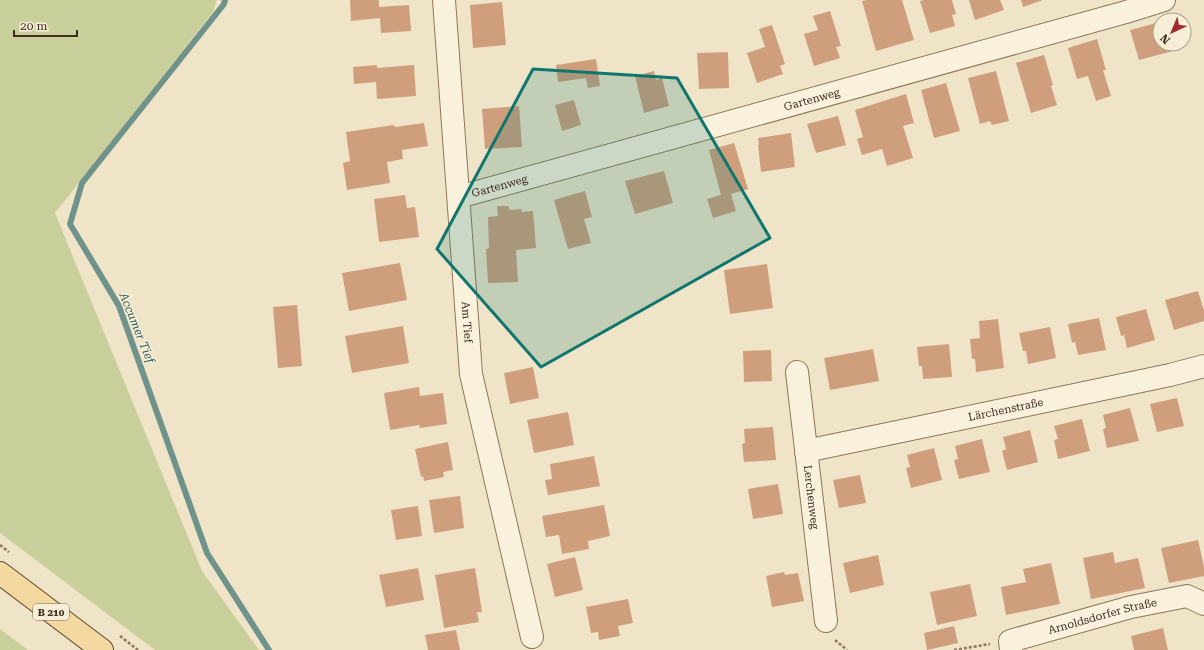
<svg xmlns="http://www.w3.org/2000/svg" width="1204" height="650" font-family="'Roboto Serif',serif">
  <rect width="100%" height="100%" fill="#f0e4c8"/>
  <!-- green -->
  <g fill="#c9cf9b">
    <path d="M0,0H217L213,12L55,213L202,571L259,650H155L0,533Z"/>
    <path d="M0,629L28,650H0Z"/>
  </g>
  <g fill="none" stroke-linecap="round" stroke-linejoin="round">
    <!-- stream -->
    <path stroke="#6f938a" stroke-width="6" d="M225,0L224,4L82,183L70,224L119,306L207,553L269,650"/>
  </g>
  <!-- building -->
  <g fill="#cf9f7d">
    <path d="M350,0H379V7L409,5L411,31L381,33L380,18L351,21Z"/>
    <path d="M867,0H902L914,40L876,51L862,1Z"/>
    <path d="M924,0H952L956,14L952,15L955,26L930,33L920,1Z"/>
    <path d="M969,0H1000L1004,10L975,20Z"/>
    <path d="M1021,0H1043L1023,7Z"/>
    <path d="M502,2L506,45L473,48L470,5Z"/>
    <path d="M830,11L841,46L836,47L840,58L814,66L804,34L818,30L813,16Z"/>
    <path d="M1160,22V44H1171L1173,51L1139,60L1130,30Z"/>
    <path d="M772,25L785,64L780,66L783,74L757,83L747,53L765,47L759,29Z"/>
    <path d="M1097,39L1106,70H1103L1111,96L1096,101L1088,76L1077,79L1068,48Z"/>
    <path d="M728,52L729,88L699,89L697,53Z"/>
    <path d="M1044,55L1053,85L1051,86L1057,105L1031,113L1016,63Z"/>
    <path d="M596,59L600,86L588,88L586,78L558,82L556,65Z"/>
    <path d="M377,65V68L414,65L416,96L377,99L376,82L354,84L353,67Z"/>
    <path d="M654,71L656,80L662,78L669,106L644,113L635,76Z"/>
    <path d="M996,71L1009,121L992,125L990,121L980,124L968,78Z"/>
    <path d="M946,83L960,131L934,138L921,90Z"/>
    <path d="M906,94L914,123L903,126L913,158L887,166L882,149L862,155L857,139L863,137L855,110Z"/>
    <path d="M574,100L581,125L562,131L555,105Z"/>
    <path d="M519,106L522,147L485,149L482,109Z"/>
    <path d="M838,116L846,145L816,153L807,124Z"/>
    <path d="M424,123L428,146L402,150L403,159L387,162L390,183L347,190L343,163L350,161L346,132L394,125L395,127Z"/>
    <path d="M791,133L795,167L761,172L758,145H759L758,138Z"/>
    <path d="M734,143L748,189L731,194L736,211L713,218L707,199L721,195L709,150Z"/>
    <path d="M664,171L673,203L635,214L625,181Z"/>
    <path d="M585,191L592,217L584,219L591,243L568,249L554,200Z"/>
    <path d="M405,195L407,208L415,207L419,237L379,242L374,199Z"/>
    <path d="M497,206H508L510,210L521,209L522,212L533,211L536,248L516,250L518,282L488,283L486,249L489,248L488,217L498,216Z"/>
    <path d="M400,263L407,300L349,311L342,273Z"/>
    <path d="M767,264L773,308L730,314L724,270Z"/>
    <path d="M1198,291L1204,311V321L1174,330L1165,300Z"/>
    <path d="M297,305L302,366L278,368L273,307Z"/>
    <path d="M1146,309L1155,340L1127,348L1124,335L1121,336L1116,317Z"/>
    <path d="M1099,318L1106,350L1078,355L1075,342L1072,343L1068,324Z"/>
    <path d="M998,319L1004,368L976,372L975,359H972L970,339L980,338L979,321Z"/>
    <path d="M403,326L409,363L352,373L345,336Z"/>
    <path d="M1050,327L1056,358L1028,364L1026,351H1023L1019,333Z"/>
    <path d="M949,344L952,377L923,379L922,366H919L917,347Z"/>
    <path d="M873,349L879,381L830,390L824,358Z"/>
    <path d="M771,350L772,381L744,382L743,351Z"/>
    <path d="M533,367L539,398L510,404L504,373Z"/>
    <path d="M419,387L420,396L443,393L447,424L420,428L419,425L390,430L384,393Z"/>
    <path d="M1177,398L1184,426L1157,432L1150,404Z"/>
    <path d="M1130,408L1139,441L1107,448L1103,429L1106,428L1103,415Z"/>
    <path d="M568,412L574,445L534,453L527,420Z"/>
    <path d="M1082,419L1090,451L1058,459L1054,440L1058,439L1054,426Z"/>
    <path d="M773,427L776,460L744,462L742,444L745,443L744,429Z"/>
    <path d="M1030,430L1038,462L1007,470L1002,451L1006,449L1003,437Z"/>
    <path d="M982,439L990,472L959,479L954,460L958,459L955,446Z"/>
    <path d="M448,442L453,470L443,472L444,477L424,481L423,476L421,477L415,449Z"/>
    <path d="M934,448L942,480L911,488L906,468L910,467L907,455Z"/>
    <path d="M594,456L600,486L548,495L545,480L552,479L550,464Z"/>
    <path d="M860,475L866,503L839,508L833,480Z"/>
    <path d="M778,484L783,514L753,519L748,489Z"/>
    <path d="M460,496L464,528L434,533L429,500Z"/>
    <path d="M604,505L610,536L588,541L589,549L562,554L559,535L546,537L542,516Z"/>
    <path d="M418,506L422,536L396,540L391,510Z"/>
    <path d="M1198,540L1204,567V576L1169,583L1161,548Z"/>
    <path d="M1113,552L1115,563L1138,558L1145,588L1091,599L1083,558Z"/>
    <path d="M878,555L884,585L850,593L843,563Z"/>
    <path d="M575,557L583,590L555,597L547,564Z"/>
    <path d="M1051,563L1060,604L1006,615L1001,587L1026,582L1023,569Z"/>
    <path d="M418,568L424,600L386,607L379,575Z"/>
    <path d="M475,568L482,612H477L479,622L444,628L435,575Z"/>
    <path d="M784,572L785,575L798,573L804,601L772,607L766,576Z"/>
    <path d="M970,584L977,616L937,625L930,592Z"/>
    <path d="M628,599L633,623L618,626L620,636L599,640L598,632L591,633L586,607Z"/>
    <path d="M954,626L958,643L927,650L924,633Z"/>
    <path d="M1163,628L1168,650H1134L1131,636Z"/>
    <path d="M456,630L460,650H428L425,635Z"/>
  </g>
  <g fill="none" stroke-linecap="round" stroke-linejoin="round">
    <!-- minor casing -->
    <g stroke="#8d765c" stroke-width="24">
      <g id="minor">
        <path id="s1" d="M444,0L471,374L532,637"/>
        <path id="s2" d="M459,197L1126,12L1164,0"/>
        <path id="s3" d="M797,372L826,621"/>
        <path id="s4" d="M806,451L1170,375L1204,366"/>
        <path id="s5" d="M1011,650L1010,641L1131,607L1187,596L1204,604"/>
      </g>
    </g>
    <!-- primary casing -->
    <g stroke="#5b4430" stroke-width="24">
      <path id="primary" d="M0,573L102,650"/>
    </g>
    <!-- path -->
    <g stroke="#8d765c" stroke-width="2.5" stroke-dasharray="3 2" stroke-linecap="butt">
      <path d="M0,545L9,552"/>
      <path d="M120,636L138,650"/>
      <path d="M835,640L847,650"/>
      <path d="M954,650L990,644"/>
    </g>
    <!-- minor -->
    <use href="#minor" stroke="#faf1dc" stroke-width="22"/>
    <!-- primary -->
    <use href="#primary" stroke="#f3d9a0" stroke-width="22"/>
  </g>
  <!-- marked area -->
  <path fill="#0f766e" fill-opacity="0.2" stroke="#0f766e" stroke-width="3" stroke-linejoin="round" d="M533,69L677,78L770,238L541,367L437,249Z"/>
  <g text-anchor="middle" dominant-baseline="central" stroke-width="3" stroke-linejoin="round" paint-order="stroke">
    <!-- shield labels -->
    <rect fill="#f7eed8" stroke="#756857" stroke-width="1" x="33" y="604" width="36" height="16" rx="3"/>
    <g font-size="10" font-weight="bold" fill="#3d2e20">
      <text x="51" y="612">B 210</text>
    </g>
    <!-- street labels -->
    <g font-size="11" fill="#3d2e20" stroke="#f7eed8">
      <text stroke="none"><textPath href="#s2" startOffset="366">Gartenweg</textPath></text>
      <text stroke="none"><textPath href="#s2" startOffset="42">Gartenweg</textPath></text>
      <text stroke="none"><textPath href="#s1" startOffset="323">Am Tief</textPath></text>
      <text stroke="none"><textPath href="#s4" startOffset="204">Lärchenstraße</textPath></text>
      <text stroke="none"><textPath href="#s3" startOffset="126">Lerchenweg</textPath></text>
      <text stroke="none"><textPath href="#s5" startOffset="105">Arnoldsdorfer Straße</textPath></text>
    </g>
    <!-- water labels -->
    <g font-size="12" font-style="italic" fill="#2f5d5a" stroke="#f7eed8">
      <text transform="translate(137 328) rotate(68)">Accumer Tief</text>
    </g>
  </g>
  <!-- north arrow -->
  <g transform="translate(1172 32) rotate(224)"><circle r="19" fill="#f7eed8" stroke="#ada18e"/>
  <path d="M0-3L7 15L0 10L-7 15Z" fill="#9e2a2b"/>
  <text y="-6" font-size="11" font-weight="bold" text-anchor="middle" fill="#3d2e20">N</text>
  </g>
  <!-- scale -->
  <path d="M14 30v6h63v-6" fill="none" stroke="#3d2e20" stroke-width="2"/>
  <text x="20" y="30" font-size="12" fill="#3d2e20" stroke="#f7eed8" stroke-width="3" paint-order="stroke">20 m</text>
</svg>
